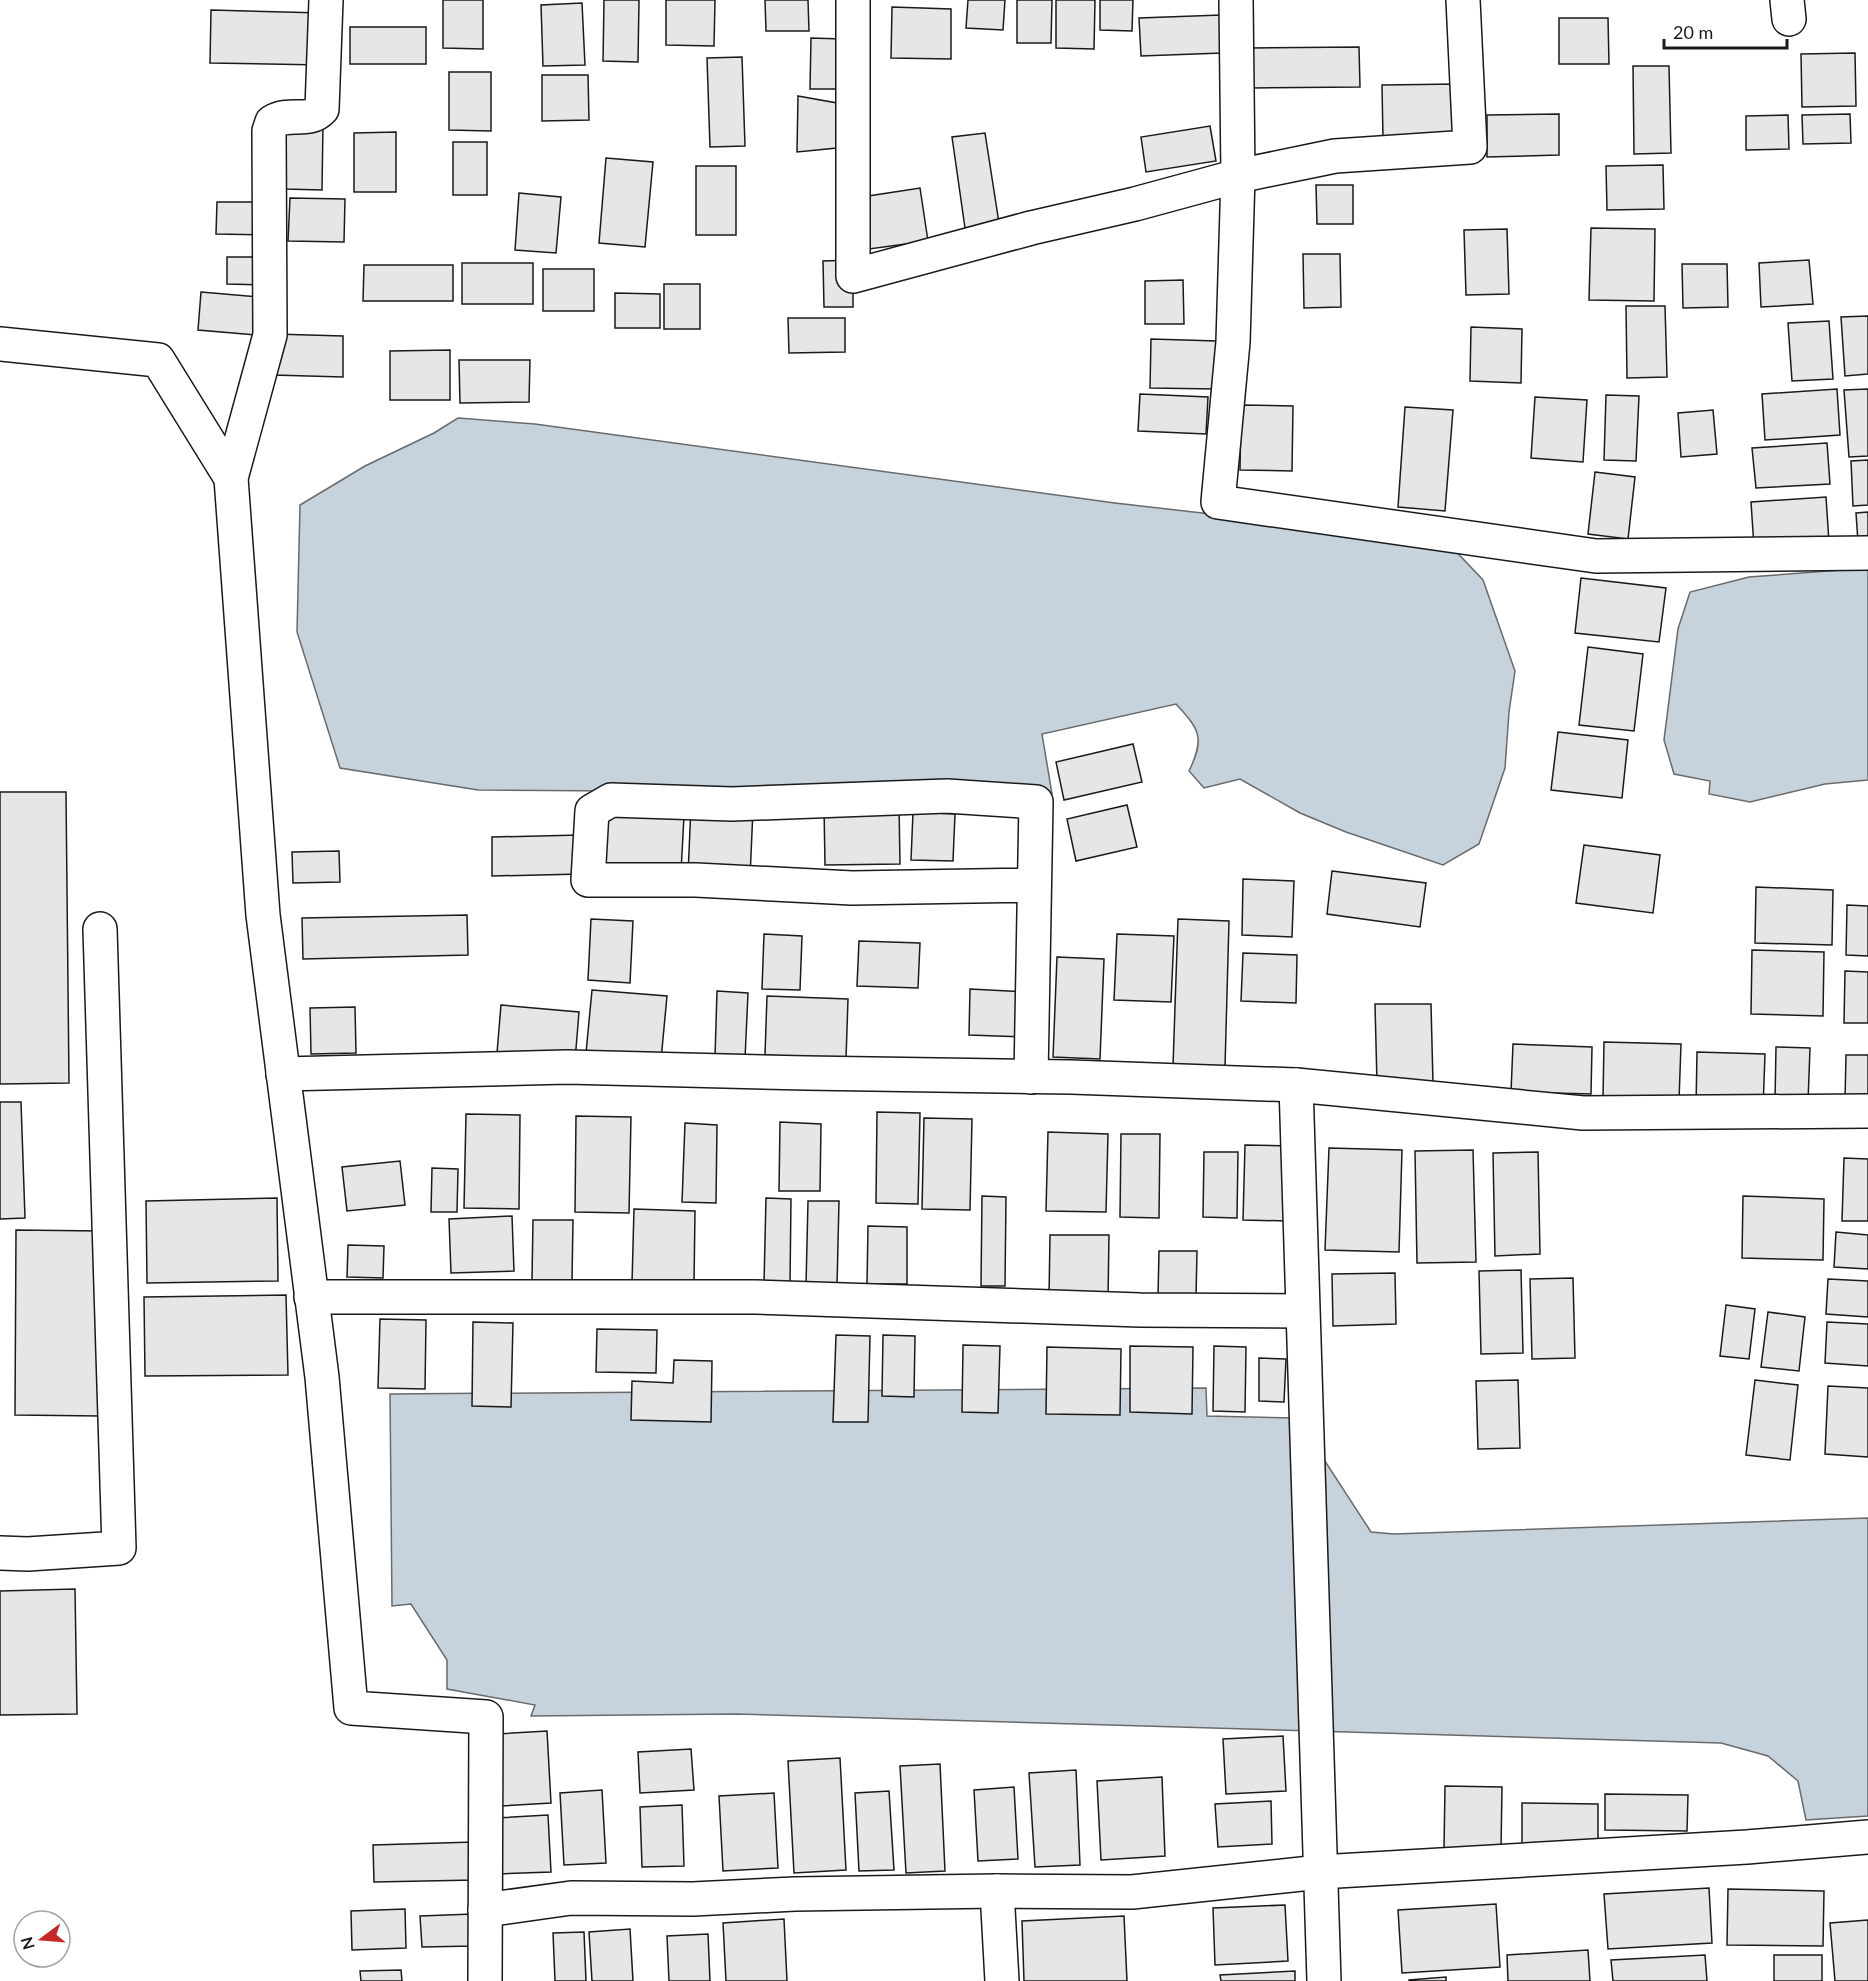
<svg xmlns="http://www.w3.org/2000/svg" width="1868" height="1981" font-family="Lato,sans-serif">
  <rect width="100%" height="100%" fill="#fff"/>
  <!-- water -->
  <g fill="#c6d2dc" stroke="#6a6a6a" stroke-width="1.5">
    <path d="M458,418L535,424L1115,503L1446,541L1483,580L1515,671L1509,712L1505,768L1479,844L1443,865L1346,832L1300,813L1240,779L1204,788L1189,771C1205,738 1200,730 1176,704L1042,734L1052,794L478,790L340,768L297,632L300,505L365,466L434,433Z"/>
    <path d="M1868,568V780L1825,784L1750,802L1709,794L1710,781L1674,774L1664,740L1678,629L1690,592L1749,577Z"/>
    <path d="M1206,1388L1207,1416L1297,1418L1371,1532L1394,1534L1868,1518V1816L1806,1820L1798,1781L1768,1756L1721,1743L736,1714L531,1716L535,1705L447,1689V1660L411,1604L392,1606L390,1394Z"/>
  </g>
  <!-- building -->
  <g fill="#e6e6e6" stroke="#1a1a1a" stroke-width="1.5">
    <path d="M443,0H483V49L443,48Z"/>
    <path d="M604,0H639L638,62L603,61Z"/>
    <path d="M666,0H715L714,46L666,45Z"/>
    <path d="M765,0H808L809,31H766Z"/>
    <path d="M968,0H1005L1003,30L966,28Z"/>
    <path d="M1017,0H1052L1051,43H1017Z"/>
    <path d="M1056,0H1095L1094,49L1056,48Z"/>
    <path d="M1100,0H1133L1132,31L1100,30Z"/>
    <path d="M582,3L585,65L543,66L541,5Z"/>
    <path d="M892,7L951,9V59L891,58Z"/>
    <path d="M211,10L323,13L322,65L210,63Z"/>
    <path d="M1221,15L1222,53L1141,56L1139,18Z"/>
    <path d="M1559,18H1608L1609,64H1559Z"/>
    <rect x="350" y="27" width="76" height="37"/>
    <path d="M811,38L842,39V89H810Z"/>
    <path d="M1359,47L1360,87L1251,88L1250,48Z"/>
    <path d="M1855,53L1856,106L1802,107L1801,54Z"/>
    <path d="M742,57L745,146L710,147L707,58Z"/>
    <path d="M1633,66H1669L1671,153L1634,154Z"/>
    <path d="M449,72H491V131L449,130Z"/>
    <path d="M542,75H588L589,120L542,121Z"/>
    <path d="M1458,84L1459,139H1383L1382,85Z"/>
    <path d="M798,96L837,103V148L797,152Z"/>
    <path d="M1559,114V155L1487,157V115Z"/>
    <path d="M1850,114L1851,143L1803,144L1802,115Z"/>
    <path d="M1788,115L1789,149L1746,150V116Z"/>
    <path d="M284,124H323L322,190L284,189Z"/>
    <path d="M1210,126L1216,161L1146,172L1141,137Z"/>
    <path d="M396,132V192H354V133Z"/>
    <path d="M985,133L999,223L965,228L952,137Z"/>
    <rect x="453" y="142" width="34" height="53"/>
    <path d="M606,158L653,162L645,247L599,243Z"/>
    <path d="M1663,165L1664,209L1607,210L1606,166Z"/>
    <rect x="696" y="166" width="40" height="69"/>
    <path d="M1316,185H1353V224H1317Z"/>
    <path d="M920,188L928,241L869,249L862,197Z"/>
    <path d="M519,193L561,197L556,253L515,250Z"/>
    <path d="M290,198L345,199L344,242L288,241Z"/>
    <path d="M217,202H264L263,235L216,234Z"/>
    <path d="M1591,228L1655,229L1654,301L1589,300Z"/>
    <path d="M1507,229L1509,294L1466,295L1464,230Z"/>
    <path d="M1303,254H1340L1341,307L1304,308Z"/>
    <path d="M227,257H269V285L227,284Z"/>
    <path d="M853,260V307H824L823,261Z"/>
    <path d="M1809,260L1813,304L1761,307L1759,263Z"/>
    <rect x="462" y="263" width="71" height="41"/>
    <path d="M1682,264H1727L1728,307L1683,308Z"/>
    <path d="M364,265H453V301H363Z"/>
    <rect x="543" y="269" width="51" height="42"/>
    <path d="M1183,280L1184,324H1145V281Z"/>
    <rect x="664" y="284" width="36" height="45"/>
    <path d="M201,292L270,298L266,336L198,330Z"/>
    <path d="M615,293L660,294V328H615Z"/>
    <path d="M1626,306H1665L1667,377L1627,378Z"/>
    <path d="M1868,316V374L1845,376L1841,317Z"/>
    <path d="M788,318H845V352L789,353Z"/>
    <path d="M1829,321L1833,379L1792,381L1788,323Z"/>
    <path d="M1471,327L1522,329L1521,383L1470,381Z"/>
    <path d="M274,334L343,336V377L273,375Z"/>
    <path d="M1151,339L1217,341L1216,389L1150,388Z"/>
    <path d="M450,350V400H390V351Z"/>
    <path d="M459,360H530L529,402L460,403Z"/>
    <path d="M1837,389L1840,435L1765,440L1762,394Z"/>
    <path d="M1868,389V456L1849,457L1844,390Z"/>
    <path d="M1140,394L1208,397L1206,434L1138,431Z"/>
    <path d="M1606,395L1639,396L1636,461L1604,460Z"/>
    <path d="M1535,397L1587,400L1583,462L1531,458Z"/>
    <path d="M1241,405L1293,406L1292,471L1240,470Z"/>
    <path d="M1405,407L1453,410L1445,511L1398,507Z"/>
    <path d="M1713,410L1717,454L1681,457L1678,413Z"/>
    <path d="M1827,443L1830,484L1756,488L1752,448Z"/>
    <path d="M1868,460V505L1853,506L1851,461Z"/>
    <path d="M1595,472L1635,477L1628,539L1588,534Z"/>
    <path d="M1826,497L1829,542L1754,547L1751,502Z"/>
    <path d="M1868,512V541L1858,542L1856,513Z"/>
    <path d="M1581,578L1666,588L1659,642L1575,633Z"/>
    <path d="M1588,647L1643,654L1634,731L1579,725Z"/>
    <path d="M1558,732L1628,740L1622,798L1551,790Z"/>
    <path d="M1133,744L1142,782L1064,800L1056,762Z"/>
    <path d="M0,792H66L69,1083L0,1084Z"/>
    <path d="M899,805L900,864L825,865L824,806Z"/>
    <path d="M1127,805L1137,847L1076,861L1067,819Z"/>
    <path d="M691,806L753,809L750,878L688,875Z"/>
    <path d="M913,812L955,814L953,861L911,860Z"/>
    <path d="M607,813L684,816L681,872L604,868Z"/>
    <path d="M580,835L581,874L492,876V837Z"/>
    <path d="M1584,845L1660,855L1653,913L1576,903Z"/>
    <path d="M339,851L340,882L293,883L292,852Z"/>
    <path d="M1332,871L1426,883L1420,927L1327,914Z"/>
    <path d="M1243,879L1294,881L1292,937L1242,935Z"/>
    <path d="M1756,887L1833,890L1832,945L1755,943Z"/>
    <path d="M1847,905L1868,906V956L1846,955Z"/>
    <path d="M467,915L468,955L303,959L302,918Z"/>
    <path d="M591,919L633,921L630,983L588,980Z"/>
    <path d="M1178,919L1229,921L1225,1067L1173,1066Z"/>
    <path d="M764,934L802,936L800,990L762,989Z"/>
    <path d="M1117,934L1174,936L1171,1002L1114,1000Z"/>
    <path d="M859,941L920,943L918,988L857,986Z"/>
    <path d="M1752,950L1824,952L1823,1016L1751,1014Z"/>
    <path d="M1243,953L1297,955L1296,1003L1241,1001Z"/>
    <path d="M1057,957L1104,959L1100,1059L1053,1057Z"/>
    <path d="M1845,971L1868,972V1023H1844Z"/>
    <path d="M970,989L1026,992L1024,1037L969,1035Z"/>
    <path d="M592,990L667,996L661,1060L586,1053Z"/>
    <path d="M717,991L748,993L745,1059L715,1057Z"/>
    <path d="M767,996L848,999L846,1059L765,1055Z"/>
    <path d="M1375,1004H1431L1433,1083L1377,1084Z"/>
    <path d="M501,1005L579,1012L575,1061L497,1053Z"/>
    <path d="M355,1007L356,1053L311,1054L310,1008Z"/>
    <path d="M1604,1042L1681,1044L1679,1101L1603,1098Z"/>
    <path d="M1513,1044L1592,1047L1591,1094L1511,1092Z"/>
    <path d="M1776,1047L1810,1048L1808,1102L1775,1101Z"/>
    <path d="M1697,1052L1765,1054L1763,1110L1696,1108Z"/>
    <path d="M1846,1055H1868V1102L1845,1101Z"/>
    <path d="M0,1102H21L25,1218L0,1219Z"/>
    <path d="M877,1112L920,1113L918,1204L876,1203Z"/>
    <path d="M466,1114L520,1115L519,1209L464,1208Z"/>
    <path d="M576,1116L631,1117L629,1213L575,1212Z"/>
    <path d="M924,1118L972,1119L970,1210L922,1209Z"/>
    <path d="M780,1122L821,1124L820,1191H779Z"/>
    <path d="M685,1123L717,1125L716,1203L682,1202Z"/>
    <path d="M1048,1132L1108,1134L1106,1212L1046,1211Z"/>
    <path d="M1121,1134H1160L1159,1218L1120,1217Z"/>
    <path d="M1245,1145L1291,1146L1289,1221L1243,1220Z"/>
    <path d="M1329,1148L1402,1150L1399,1252L1325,1250Z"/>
    <path d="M1473,1150L1476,1262L1417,1263L1415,1151Z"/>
    <path d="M1204,1152H1238L1237,1218L1203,1217Z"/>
    <path d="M1538,1152L1540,1254L1495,1256L1493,1153Z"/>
    <path d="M1844,1158L1868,1159V1221H1842Z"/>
    <path d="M400,1161L405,1205L347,1211L342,1167Z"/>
    <path d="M432,1168L458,1169L457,1212H431Z"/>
    <path d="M982,1196L1006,1197L1005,1286H981Z"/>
    <path d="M1743,1196L1824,1199L1823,1260L1742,1258Z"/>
    <path d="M277,1198L278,1281L147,1283L146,1201Z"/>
    <path d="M766,1198L791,1199L790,1284H764Z"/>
    <path d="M808,1201H839L837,1286L806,1285Z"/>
    <path d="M634,1209L695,1211L694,1284L632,1283Z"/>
    <path d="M512,1216L514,1271L451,1273L449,1219Z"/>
    <path d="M533,1220H573L572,1281L532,1280Z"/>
    <path d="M868,1226L907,1227V1284H867Z"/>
    <path d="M16,1230L102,1231L100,1416L15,1415Z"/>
    <path d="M1836,1232L1868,1235V1269L1834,1267Z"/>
    <path d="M1050,1235H1109L1108,1299L1049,1297Z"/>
    <path d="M348,1245L384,1246L383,1278L347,1277Z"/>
    <path d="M1159,1251H1197L1196,1297L1158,1296Z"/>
    <path d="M1521,1270L1523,1353L1481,1354L1479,1271Z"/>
    <path d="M1395,1273L1396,1324L1333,1326L1332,1274Z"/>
    <path d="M1573,1278L1575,1358L1532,1359L1530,1279Z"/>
    <path d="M1828,1279L1868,1281V1317L1826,1314Z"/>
    <path d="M286,1295L288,1375L145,1376L144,1297Z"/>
    <path d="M1726,1305L1755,1309L1749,1359L1720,1356Z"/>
    <path d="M1768,1312L1805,1317L1799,1371L1761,1367Z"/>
    <path d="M380,1319L426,1320L425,1389L378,1388Z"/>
    <path d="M473,1322L513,1323L511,1407L472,1406Z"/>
    <path d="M1827,1322L1868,1324V1366L1825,1363Z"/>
    <path d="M597,1329L657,1330L656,1373L596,1372Z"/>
    <path d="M836,1335L870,1336L868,1422H833Z"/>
    <path d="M883,1335L915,1336L914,1397L882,1396Z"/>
    <path d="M963,1345L1000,1346L998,1413L962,1412Z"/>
    <path d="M1130,1346L1193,1347L1192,1414L1130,1412Z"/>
    <path d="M1214,1346L1246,1347L1245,1412L1213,1411Z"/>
    <path d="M1047,1347L1121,1349L1120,1415L1046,1414Z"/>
    <path d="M1259,1358L1286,1359L1284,1402L1259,1401Z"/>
    <path d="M674,1360L712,1361L711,1422L631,1420L632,1381L673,1383Z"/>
    <path d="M1518,1380L1520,1448L1478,1449L1476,1381Z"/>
    <path d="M1755,1380L1798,1385L1790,1460L1746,1455Z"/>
    <path d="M1828,1386L1868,1388V1457L1825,1454Z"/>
    <path d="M75,1589L77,1714L0,1715V1591Z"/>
    <path d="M547,1731L551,1803L501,1806L497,1734Z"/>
    <path d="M1283,1736L1286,1791L1226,1794L1223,1739Z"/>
    <path d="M691,1749L694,1790L640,1793L638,1752Z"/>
    <path d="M840,1758L846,1870L794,1873L788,1761Z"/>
    <path d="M940,1764L945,1871L906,1873L900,1766Z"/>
    <path d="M1076,1770L1080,1865L1035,1867L1029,1773Z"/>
    <path d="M1162,1777L1165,1856L1101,1860L1097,1781Z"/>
    <path d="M1445,1786L1502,1787L1501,1850L1444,1849Z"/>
    <path d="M1014,1787L1018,1859L978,1861L974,1790Z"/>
    <path d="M602,1790L606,1863L564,1865L560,1793Z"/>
    <path d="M889,1791L894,1870L859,1871L855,1793Z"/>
    <path d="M774,1793L778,1868L723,1871L719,1796Z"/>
    <path d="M1605,1794L1688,1795L1687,1831L1605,1830Z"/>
    <path d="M1271,1801L1272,1844L1218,1847L1215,1804Z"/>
    <path d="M1522,1803L1598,1804V1845L1522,1844Z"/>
    <path d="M682,1805L684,1866L642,1867L640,1807Z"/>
    <path d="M548,1815L551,1872L498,1874L495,1818Z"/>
    <path d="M474,1842L475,1880L374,1882L373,1845Z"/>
    <path d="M1709,1888L1712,1943L1608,1949L1604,1894Z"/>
    <path d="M1728,1889L1824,1891L1823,1946L1727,1945Z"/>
    <path d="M1496,1904L1500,1967L1402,1973L1398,1910Z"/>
    <path d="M1285,1905L1288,1961L1215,1965L1213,1908Z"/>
    <path d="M405,1909L406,1948L352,1950L351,1911Z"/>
    <path d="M473,1914L474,1946L422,1947L420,1916Z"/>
    <path d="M1124,1916L1127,1981H1024L1022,1921Z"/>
    <path d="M784,1919L787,1981H726L723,1923Z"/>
    <path d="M1868,1920V1981H1835L1830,1923Z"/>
    <path d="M630,1929L633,1981H592L589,1932Z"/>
    <path d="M584,1932L586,1981H555L553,1933Z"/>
    <path d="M708,1934L710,1981H669L667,1936Z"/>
    <path d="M1588,1950L1590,1981H1508L1507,1955Z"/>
    <path d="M1705,1955L1707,1981H1613L1611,1960Z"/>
    <rect x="1774" y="1955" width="48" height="26"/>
    <path d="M401,1970L402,1981H361L360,1971Z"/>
    <path d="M1295,1971V1981H1221L1220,1975Z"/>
    <path d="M1446,1977V1981H1409V1980Z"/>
  </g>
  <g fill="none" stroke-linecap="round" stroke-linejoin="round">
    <!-- minor casing -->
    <g stroke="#1a1a1a" stroke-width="36">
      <g id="minor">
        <path d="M326,0L322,109C308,124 290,111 272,122L269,131L270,335L231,478L263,915L322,1377L351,1708L486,1717L485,1981"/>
        <path d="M853,0V276L1031,228L1135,204L1238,176L1335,156L1470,147L1463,0"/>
        <path d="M1236,0L1238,176L1233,342L1218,502L1596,556L1868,553"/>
        <path d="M1787,0L1789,19"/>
        <path d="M0,344L158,360L231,478"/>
        <path d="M283,1074L567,1067L806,1073L1071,1077L1296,1085L1583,1113L1868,1111"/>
        <path d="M1031,1077L1036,802L947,796L732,804L611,800L592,811L588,880H696L852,888L1034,885"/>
        <path d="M1296,1085L1324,1981"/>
        <path d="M311,1297H756L1140,1310L1302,1311"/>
        <path d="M0,1553L28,1554L119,1548L100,929"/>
        <path d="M997,1891L1002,1981"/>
        <path d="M485,1910L571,1898L693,1899L795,1894L997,1891L1132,1892L1320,1872L1747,1847L1868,1837"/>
      </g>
    </g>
    <!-- minor -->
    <use href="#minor" stroke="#fff" stroke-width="33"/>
  </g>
  <!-- north arrow -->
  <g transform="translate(42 1939) rotate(254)"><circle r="28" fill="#ffffff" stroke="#a3a3a3" stroke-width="1.5"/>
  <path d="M0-4.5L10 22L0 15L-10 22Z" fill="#c62828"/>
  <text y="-9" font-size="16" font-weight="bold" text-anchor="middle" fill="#1a1a1a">N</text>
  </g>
  <!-- scale -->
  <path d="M1664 39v9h123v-9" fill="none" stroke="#1a1a1a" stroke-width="3"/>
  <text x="1673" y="39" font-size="18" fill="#1a1a1a" stroke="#ffffff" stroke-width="4.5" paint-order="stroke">20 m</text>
</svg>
